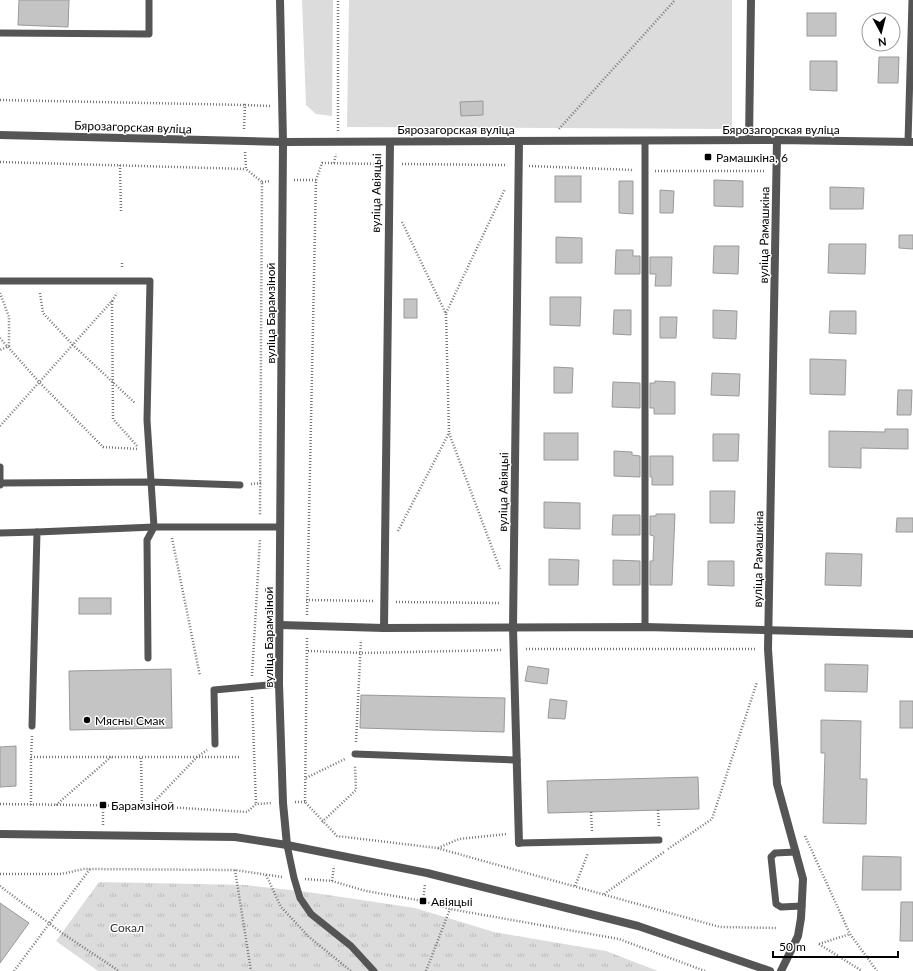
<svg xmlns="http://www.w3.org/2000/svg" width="913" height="971" font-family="Lato,sans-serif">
  <defs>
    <pattern id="park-tufts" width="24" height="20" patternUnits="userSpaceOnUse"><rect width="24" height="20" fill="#dcdcdc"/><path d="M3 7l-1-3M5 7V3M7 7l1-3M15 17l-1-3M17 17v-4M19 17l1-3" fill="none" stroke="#bbb"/></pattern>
  </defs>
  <rect width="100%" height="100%" fill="#fff"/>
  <!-- green -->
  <g fill="#dcdcdc">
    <path d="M302,0H333L332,116L316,114L306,105Z"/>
    <path d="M349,0H732V129L347,127Z"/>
  </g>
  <!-- park -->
  <path fill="url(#park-tufts)" d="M99,882L246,885L308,892L415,908L494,932L606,951L658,971H98L56,941Z"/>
  <!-- building -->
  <g fill="#c4c4c4" stroke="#999">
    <path d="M19,0H69L68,27L18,25Z"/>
    <rect x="807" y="13" width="29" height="23"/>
    <path d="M879,57H899L898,83H878Z"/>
    <path d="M810,61H837V91L810,90Z"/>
    <path d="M483,101V115L461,116L460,102Z"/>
    <rect x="555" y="176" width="26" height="26"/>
    <path d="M714,180L743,181V207L714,206Z"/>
    <path d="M619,181H633V214L619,213Z"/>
    <path d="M830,187L864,188L863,209H830Z"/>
    <path d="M660,190L674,191L673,213H660Z"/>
    <path d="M899,235H913V249L899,248Z"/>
    <path d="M556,237L582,238V263H556Z"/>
    <path d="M829,244H866L865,274L828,273Z"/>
    <path d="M714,246H739L738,274L713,273Z"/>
    <path d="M616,250H633V256H640V274H615Z"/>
    <path d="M650,257H672L671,286H655L656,274H650Z"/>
    <path d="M550,297H581L580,326L550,325Z"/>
    <rect x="404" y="299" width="13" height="19"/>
    <path d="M614,310H631V335L613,334Z"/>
    <path d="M713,310L737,311L736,339L713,338Z"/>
    <path d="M830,311H856V334L829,333Z"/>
    <path d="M660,317H677L676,338H660Z"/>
    <path d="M810,359L846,360L845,395L810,394Z"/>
    <path d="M554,367L573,368L572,393H554Z"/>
    <path d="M712,373L740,374L739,396L711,395Z"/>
    <path d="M655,381L675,382V414H654V408H650V383H655Z"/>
    <path d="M613,382L640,383V408L612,407Z"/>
    <path d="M898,390H912L911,415H897Z"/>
    <path d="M885,429H908V449L861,448V468L829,467V431L885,432Z"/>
    <rect x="544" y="433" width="34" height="27"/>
    <path d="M713,434H739L738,461H713Z"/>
    <path d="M614,451L632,452V455L640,456V477L614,476Z"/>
    <path d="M650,456H673V485H652V477H650Z"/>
    <path d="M710,491H735L734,523H710Z"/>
    <path d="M544,502L580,503V529L544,528Z"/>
    <path d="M656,514H675L672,585H650V561H653L654,536L650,535V516H656Z"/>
    <path d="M613,515H640V535H612Z"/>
    <path d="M897,518H913V532H896Z"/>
    <path d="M826,553L862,554L861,586L825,585Z"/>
    <path d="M549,559L579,560L578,585H549Z"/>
    <path d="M613,560L640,561V585H613Z"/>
    <path d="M708,561H734V586L708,585Z"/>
    <rect x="79" y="598" width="32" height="16"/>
    <path d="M825,664L868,665L867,692L825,691Z"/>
    <path d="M528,666L549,669L547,684L525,681Z"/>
    <path d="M171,669L172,728L70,730L69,671Z"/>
    <path d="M361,695L505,698L504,732L360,728Z"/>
    <path d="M550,699L567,701L565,719L548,718Z"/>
    <rect x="900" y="701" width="13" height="27"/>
    <path d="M821,720L861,721L860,779H867L866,824L823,823L825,753H821Z"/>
    <path d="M16,746V786L0,787V747Z"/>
    <path d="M698,777L699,809L548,813L547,781Z"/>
    <path d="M863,856L901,857V890H862Z"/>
    <path d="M901,902H913V941H900Z"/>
    <path d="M0,903L29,923L0,963Z"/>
  </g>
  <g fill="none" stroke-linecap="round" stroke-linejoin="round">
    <!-- path -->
    <g stroke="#777" stroke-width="2.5" stroke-dasharray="1 2" stroke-linecap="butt">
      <path d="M0,100L245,105"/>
      <path d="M244,129L245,105L270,106"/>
      <path d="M559,129L675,0"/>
      <path d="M338,131V0"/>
      <path d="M245,152L246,169L262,182L260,516"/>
      <path d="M0,162L246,169"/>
      <path d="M334,163L336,154"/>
      <path d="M402,164L507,165"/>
      <path d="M120,165L121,212"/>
      <path d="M529,166L634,170"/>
      <path d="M655,171H764"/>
      <path d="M294,180H316L307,615"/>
      <path d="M316,180L322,163L379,164"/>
      <path d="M262,182L271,181"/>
      <path d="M402,222L446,314L449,433"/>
      <path d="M122,263V269"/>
      <path d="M0,293L9,317V346L0,350"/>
      <path d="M40,293L43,313L73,345L135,403"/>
      <path d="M112,301L113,419L137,446"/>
      <path d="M446,313L505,189"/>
      <path d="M0,338L40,383L103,447L138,449"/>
      <path d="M0,426L112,301L117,293"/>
      <path d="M251,484L261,483"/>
      <path d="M398,531L449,433L500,569"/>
      <path d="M172,538L200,676"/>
      <path d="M306,600L373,601"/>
      <path d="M396,602L501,603"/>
      <path d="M307,638L305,802L337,836L437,848L720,927L777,928"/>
      <path d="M526,649H757"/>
      <path d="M308,651L362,653L503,650"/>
      <path d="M252,676L260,539"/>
      <path d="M252,697L256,804"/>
      <path d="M32,736L31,757H240"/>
      <path d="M356,742L361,640"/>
      <path d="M141,758L142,805"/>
      <path d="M306,778L345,759"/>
      <path d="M295,802H305"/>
      <path d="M0,804L150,806L247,812L256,804L272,803"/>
      <path d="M31,805V757"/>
      <path d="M56,805L111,757"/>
      <path d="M151,805L197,757L207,750"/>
      <path d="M658,810L659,828"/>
      <path d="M591,812L592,831"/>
      <path d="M322,822L356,790L355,765"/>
      <path d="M103,825V805"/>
      <path d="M805,836L850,934L877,971"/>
      <path d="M438,848L459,839L507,834"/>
      <path d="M668,849L712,819L757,682"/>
      <path d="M235,870L251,971"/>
      <path d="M0,874H61L84,869L235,870L282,877"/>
      <path d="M266,875L281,907L309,937L351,971"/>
      <path d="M305,879L332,881L366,891L423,901L450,909L619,939L705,971"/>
      <path d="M332,881L334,866"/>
      <path d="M0,886L62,933L119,971"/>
      <path d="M575,886L588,853"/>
      <path d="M604,894L664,852"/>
      <path d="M423,901L425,884"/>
      <path d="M819,944L862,971"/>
      <path d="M819,944L850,934"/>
      <path d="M14,971L90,869"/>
      <path d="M426,971L450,909"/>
    </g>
    <!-- service -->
    <g stroke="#555" stroke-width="7">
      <path d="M0,33L149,34V0"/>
      <path d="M908,142L912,0"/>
      <path d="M0,281H150L147,420L154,527L147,540L148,658"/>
      <path d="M0,467V485"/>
      <path d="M1,483L151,482L240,485"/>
      <path d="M0,533L37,532"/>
      <path d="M645,627V141"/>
      <path d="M32,726L37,532L154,527H280"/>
      <path d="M215,744L214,690L279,684"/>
      <path d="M355,754L517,760"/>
      <path d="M519,843L659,840"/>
      <path d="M287,845L294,878L300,898L311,914L351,946L374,971"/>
      <path d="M796,852L775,853L771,857L776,904L781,907L802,906"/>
    </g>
    <!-- minor -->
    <g stroke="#555" stroke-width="8">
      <path d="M280,0L283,142"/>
      <path d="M749,140L751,0"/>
      <path d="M519,141L513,628L519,843"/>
      <path d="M280,625L384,628L645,627L913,634"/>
      <path d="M384,628L390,142"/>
      <path d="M781,971L798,936L801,918L803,879L777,784L768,649L777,140L913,142"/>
    </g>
    <!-- tertiary -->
    <g stroke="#555" stroke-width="8">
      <path d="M0,135L283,142L777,140"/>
      <path d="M283,142L279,684L283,803L287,845"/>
      <path d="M0,834L235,837L287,845L427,873L638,926L770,971"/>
    </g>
  </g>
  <!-- markers -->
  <g fill="#000" stroke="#fff" stroke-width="1.5">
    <rect x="704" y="153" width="8" height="8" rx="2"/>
    <circle cx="87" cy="720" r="4"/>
    <rect x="99" y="801" width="8" height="8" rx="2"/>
    <rect x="419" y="897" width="8" height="8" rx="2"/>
  </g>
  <g text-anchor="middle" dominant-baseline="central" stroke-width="3" stroke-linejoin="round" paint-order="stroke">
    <!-- street labels -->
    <g font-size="12" fill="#000" stroke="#fff">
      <text transform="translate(133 127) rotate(2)">Бярозагорская вуліца</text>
      <text x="456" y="129">Бярозагорская вуліца</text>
      <text x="781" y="129">Бярозагорская вуліца</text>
      <text transform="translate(376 193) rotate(-89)">вуліца Авіяцыі</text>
      <text transform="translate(764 235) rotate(-89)">вуліца Рамашкіна</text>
      <text transform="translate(270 313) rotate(-90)">вуліца Барамзіной</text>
      <text transform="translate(503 492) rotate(-89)">вуліца Авіяцыі</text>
      <text transform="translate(758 559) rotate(-89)">вуліца Рамашкіна</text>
      <text transform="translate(268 637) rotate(-90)">вуліца Барамзіной</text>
    </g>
    <!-- poi labels -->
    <g font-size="12" fill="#000" stroke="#fff" text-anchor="start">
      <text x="716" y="157">Рамашкіна, 6</text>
      <text x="95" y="720">Мясны Смак</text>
      <text x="111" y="805">Барамзіной</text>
      <text x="431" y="901">Авіяцыі</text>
    </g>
    <!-- park labels -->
    <g font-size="12" fill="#333" stroke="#fff">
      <text x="127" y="927">Сокал</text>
    </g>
  </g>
  <!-- north arrow -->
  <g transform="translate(881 32) rotate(173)"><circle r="19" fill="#ffffff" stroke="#999999"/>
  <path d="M0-3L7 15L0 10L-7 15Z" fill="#000000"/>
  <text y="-6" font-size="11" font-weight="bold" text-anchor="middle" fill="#000000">N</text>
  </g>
  <!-- scale -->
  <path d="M773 951v6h125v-6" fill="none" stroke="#000000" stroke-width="2"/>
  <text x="779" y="951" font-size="12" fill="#000000" stroke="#ffffff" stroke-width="3" paint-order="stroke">50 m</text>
</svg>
